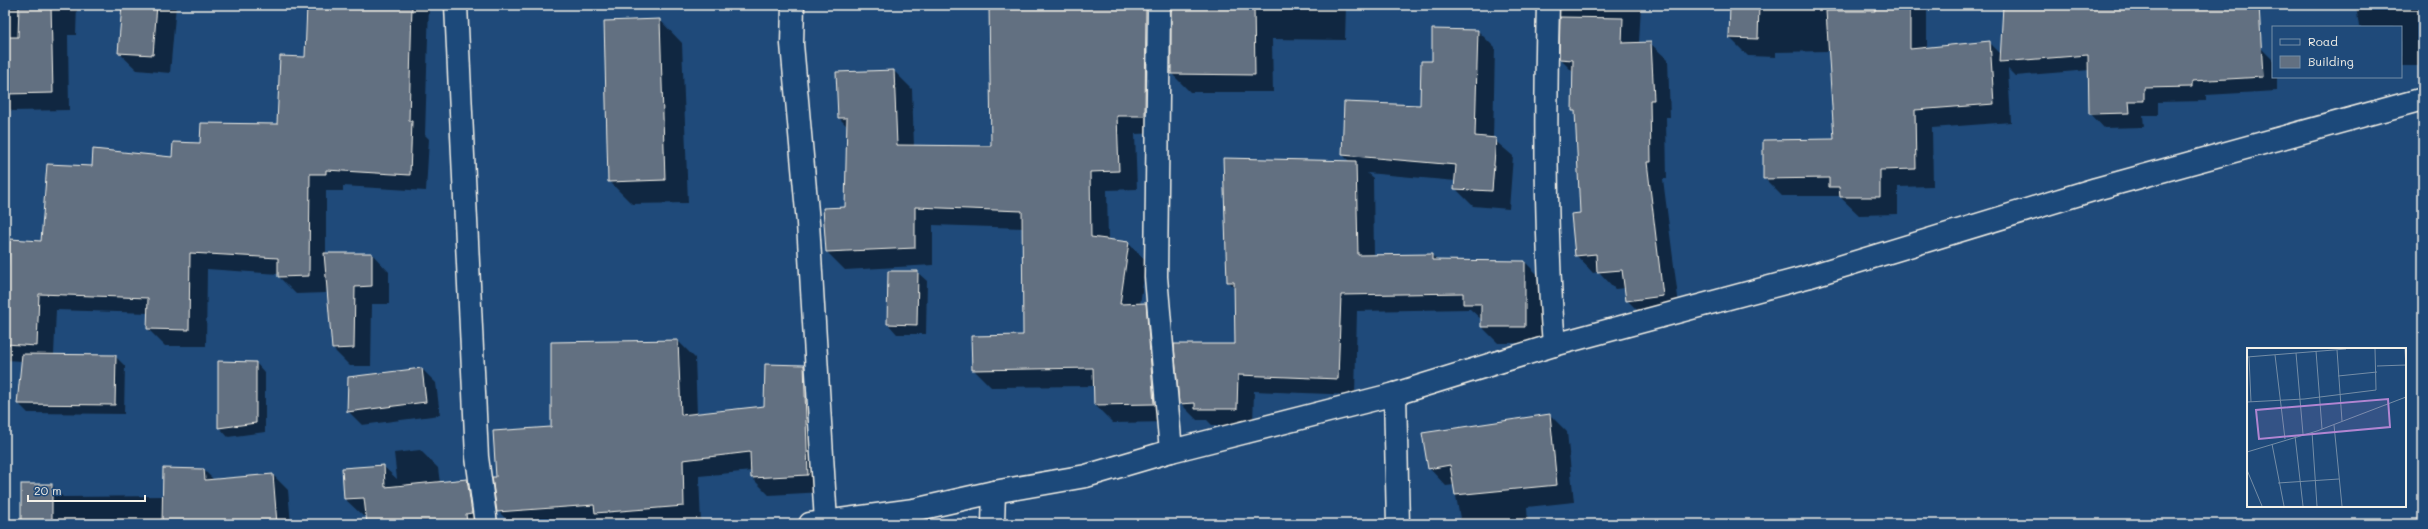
<svg xmlns="http://www.w3.org/2000/svg" width="2428" height="529" font-family="Mali,sans-serif">
  <rect width="100%" height="100%" fill="#1f4a7a"/>
  <filter id="ink" filterUnits="userSpaceOnUse"><feTurbulence type="fractalNoise" baseFrequency=".025" numOctaves="2"/><feDisplacementMap in="SourceGraphic" scale="8" xChannelSelector="R" yChannelSelector="G"/><feConvolveMatrix kernelMatrix="1 2 1 2 8 2 1 2 1" color-interpolation-filters="sRGB"/></filter>
  <g filter="url(#ink)">
    <!-- shadow -->
    <g fill="#0007">
      <path d="M5,5H77L76,35H68L69,110L12,111L5,104Z"/>
      <path d="M123,5H176L170,73L137,70L119,53Z"/>
      <path d="M308,5H429L425,135L429,139L426,191L343,186V191H326V254H372L389,272V304H372L371,366H350L333,349L327,284L326,293L296,294L279,277V274L207,269L206,346H165L148,329L149,313L56,310L54,355L115,356L125,366L124,414L28,413L18,403L22,361L5,360V240L42,242L92,167L173,158L201,144L278,125L306,58Z"/>
      <path d="M989,5H1346L1345,40L1272,39L1273,92H1190L1172,74L1171,14L1166,17L1163,133L1135,134L1137,189L1107,190L1108,240L1128,243L1146,261L1140,305L1145,304L1163,322L1172,422L1113,423L1095,405V386L991,387L973,369L1024,336L1023,228L933,225V265L845,270L827,252L846,208L848,127L839,118L894,71L912,89L914,146L992,147Z"/>
      <path d="M1560,5H1641L1639,43H1650L1668,60L1670,117H1666L1667,179H1663L1680,313L1644,317L1627,300L1626,288L1615,289L1599,272L1593,273L1576,255L1581,214L1576,113L1573,110V72L1560,59Z"/>
      <path d="M1731,5H1927V48L1989,42L2001,54L2004,5H2230L2261,48L2273,60V77H2277V91L2206,95V101L2158,102V115H2143L2144,127L2104,128L2090,113V70L2015,76L2008,69L2011,122L1932,128L1933,186L1898,187V214L1859,215L1839,196H1782L1764,178L1835,140L1829,51L1776,52V57L1748,56L1730,38Z"/>
      <path d="M2356,5H2423V66H2401V27H2359Z"/>
      <path d="M660,20L682,43L688,203L632,204L609,181Z"/>
      <path d="M1478,31L1495,48L1493,139L1513,156L1509,209L1473,206L1455,188L1456,181L1367,173L1373,178L1374,256L1432,255L1438,261L1525,262L1541,278V343H1498L1482,327V320L1470,309L1357,311L1355,395L1254,391L1253,425H1212L1207,420H1197L1180,403L1236,345L1235,289L1228,282L1350,162L1343,155L1421,106L1433,62Z"/>
      <path d="M917,272L927,281L926,334H897L888,324Z"/>
      <path d="M678,341L695,358L697,414L765,407L804,366L821,383L824,492L769,495L752,478V471L699,476L701,523L511,524L498,511L497,478L552,428Z"/>
      <path d="M256,363L265,373V432L228,437L219,427Z"/>
      <path d="M422,369L436,383L440,415L362,425L348,411Z"/>
      <path d="M1550,415L1567,432L1574,502L1527,507L1528,524H1461L1454,485L1446,486L1429,468Z"/>
      <path d="M420,450L438,468L440,483L467,480L485,498L488,524H368L367,516H363L345,499L383,466L397,479L394,453Z"/>
      <path d="M204,470L214,480L273,475L288,490L291,524H22L52,485L63,497L164,496Z"/>
    </g>
    <!-- building -->
    <g fill="#627081" stroke="#f4f1e8">
      <path d="M19,5H51L53,93L5,94V37H18Z"/>
      <path d="M122,5H157L153,55L118,53Z"/>
      <path d="M307,5H412L409,121H412L410,175L326,170V174H310L309,276L278,277V258L190,253L189,330L147,329L148,298L39,294L37,346L5,344V296L10,239L41,241L47,164L92,166L93,149L172,157L173,142L200,143L201,123L277,124L280,56L305,57Z"/>
      <path d="M989,5H1146L1145,116H1117L1119,171L1090,172L1091,237L1129,242L1120,304L1146,303L1154,404L1094,405L1093,368L972,370L971,336L1023,335L1022,211L915,207V248L826,252L823,208L845,207L847,118H838L836,72L894,70L897,145L991,146Z"/>
      <path d="M1171,5H1254L1255,75L1171,74Z"/>
      <path d="M1730,5H1759L1758,39L1729,38Z"/>
      <path d="M1875,5H1910V49L1990,41L1994,104L1915,110L1916,169L1880,170V197H1840L1839,187H1829V178L1763,179V140L1834,139L1826,11H1875Z"/>
      <path d="M2003,5H2259L2263,77L2192,81V87L2144,88V101H2129L2130,113L2089,114L2088,55L2000,62Z"/>
      <path d="M1560,17L1623,18L1622,43L1651,42L1654,100H1650L1651,162H1647L1663,296L1626,301L1622,270L1597,272L1596,254L1575,256L1571,214L1580,213L1575,111H1572L1573,60L1559,59Z"/>
      <path d="M660,19L665,180L608,182L604,21Z"/>
      <path d="M1432,29L1478,30L1475,136L1496,138L1492,191L1454,189L1456,165L1342,155L1344,102L1420,105L1421,61H1432Z"/>
      <path d="M1223,158L1356,161L1358,255L1432,254V260L1525,261V327H1481V304H1463V293L1341,295L1338,379L1238,375L1237,409H1195V403L1179,404L1174,344H1235L1234,282H1227Z"/>
      <path d="M324,253H372V286L355,287L354,348L332,349Z"/>
      <path d="M888,271H918L917,325L887,324Z"/>
      <path d="M678,340L681,415L764,406L765,364L804,365L808,475L751,478L750,452L683,460L684,506L595,513L594,505L497,512L492,477H496L493,431L551,427V342Z"/>
      <path d="M22,354L116,355L115,405L17,404Z"/>
      <path d="M218,361L256,362V423L218,428Z"/>
      <path d="M422,368L426,402L347,412L348,377Z"/>
      <path d="M1550,414L1557,485L1455,495L1450,465L1428,469L1422,433Z"/>
      <path d="M384,465L385,487L467,479L472,513L466,514L467,524H367L364,498L344,499L342,468Z"/>
      <path d="M163,468L204,469L205,480L273,474L277,524H162Z"/>
      <rect x="21" y="484" width="31" height="40"/>
    </g>
    <g fill="none" stroke-linecap="round" stroke-linejoin="round">
      <!-- minor casing -->
      <g stroke="#f4f1e8" stroke-width="25">
        <g id="minor">
          <path d="M456,5L477,457L486,524"/>
          <path d="M793,5L792,44L808,223L826,522"/>
          <path d="M1159,5L1156,277L1171,451"/>
          <path d="M1548,5C1545,119 1545,232 1554,345"/>
          <path d="M1395,394L1398,524"/>
          <path d="M810,524L914,510L994,492L1086,476L1171,451L1395,394L1554,345L1807,277L2096,189L2423,99"/>
          <path d="M993,524L994,492"/>
        </g>
      </g>
      <!-- minor -->
      <use href="#minor" stroke="#1f4a7a" stroke-width="22"/>
    </g>
  </g>
  <!-- overview -->
  <g transform="translate(2247 348)">
    <rect width="159" height="159" fill="#1f4a7a"/>
    <path fill="none" stroke="#748da6" stroke-width="1" d="M158,1L159,21M90,2L95,73M69,3L75,81M49,5L56,86M28,7L38,91M0,9L99,1M2,9L4,54M130,18L159,17M91,28L130,24M0,54L57,51L129,42L128,1M87,77L95,158M65,84L70,158M48,88L56,158M25,96L37,158M0,104L70,83L159,49M0,122L15,158M31,135L92,131"/>
    <path fill="#b185d1" fill-opacity="0.15" stroke="#b185d1" stroke-width="2" d="M141,51L143,79L12,91L9,62Z"/>
    <rect width="159" height="159" fill="none" stroke="#f4f1e8" stroke-width="2"/>
  </g>
  <!-- margin -->
  <rect width="2428" height="529" fill="none" stroke="#1f4a7a" stroke-width="20"/>
  <rect x="10" y="10" width="2408" height="509" fill="none" stroke="#f4f1e8" stroke-width="1.5" filter="url(#ink)"/>
  <!-- legend -->
  <rect x="2272" y="26" width="130" height="52" fill="#1f4a7a" stroke="#748da6"/>
  <rect x="2280" y="39" width="20" height="6" fill="#1f4a7a" stroke="#748da6"/>
  <text x="2308" y="46" font-size="12" fill="#f4f1e8">Road</text>
  <rect x="2280" y="56" width="20" height="12" fill="#627081" stroke="#748da6"/>
  <text x="2308" y="66" font-size="12" fill="#f4f1e8">Building</text>
  <!-- scale -->
  <path d="M28 495v6h117v-6" fill="none" stroke="#f4f1e8" stroke-width="2"/>
  <text x="34" y="495" font-size="12" fill="#f4f1e8" stroke="#1f4a7a" stroke-width="3" paint-order="stroke">20 m</text>
</svg>
